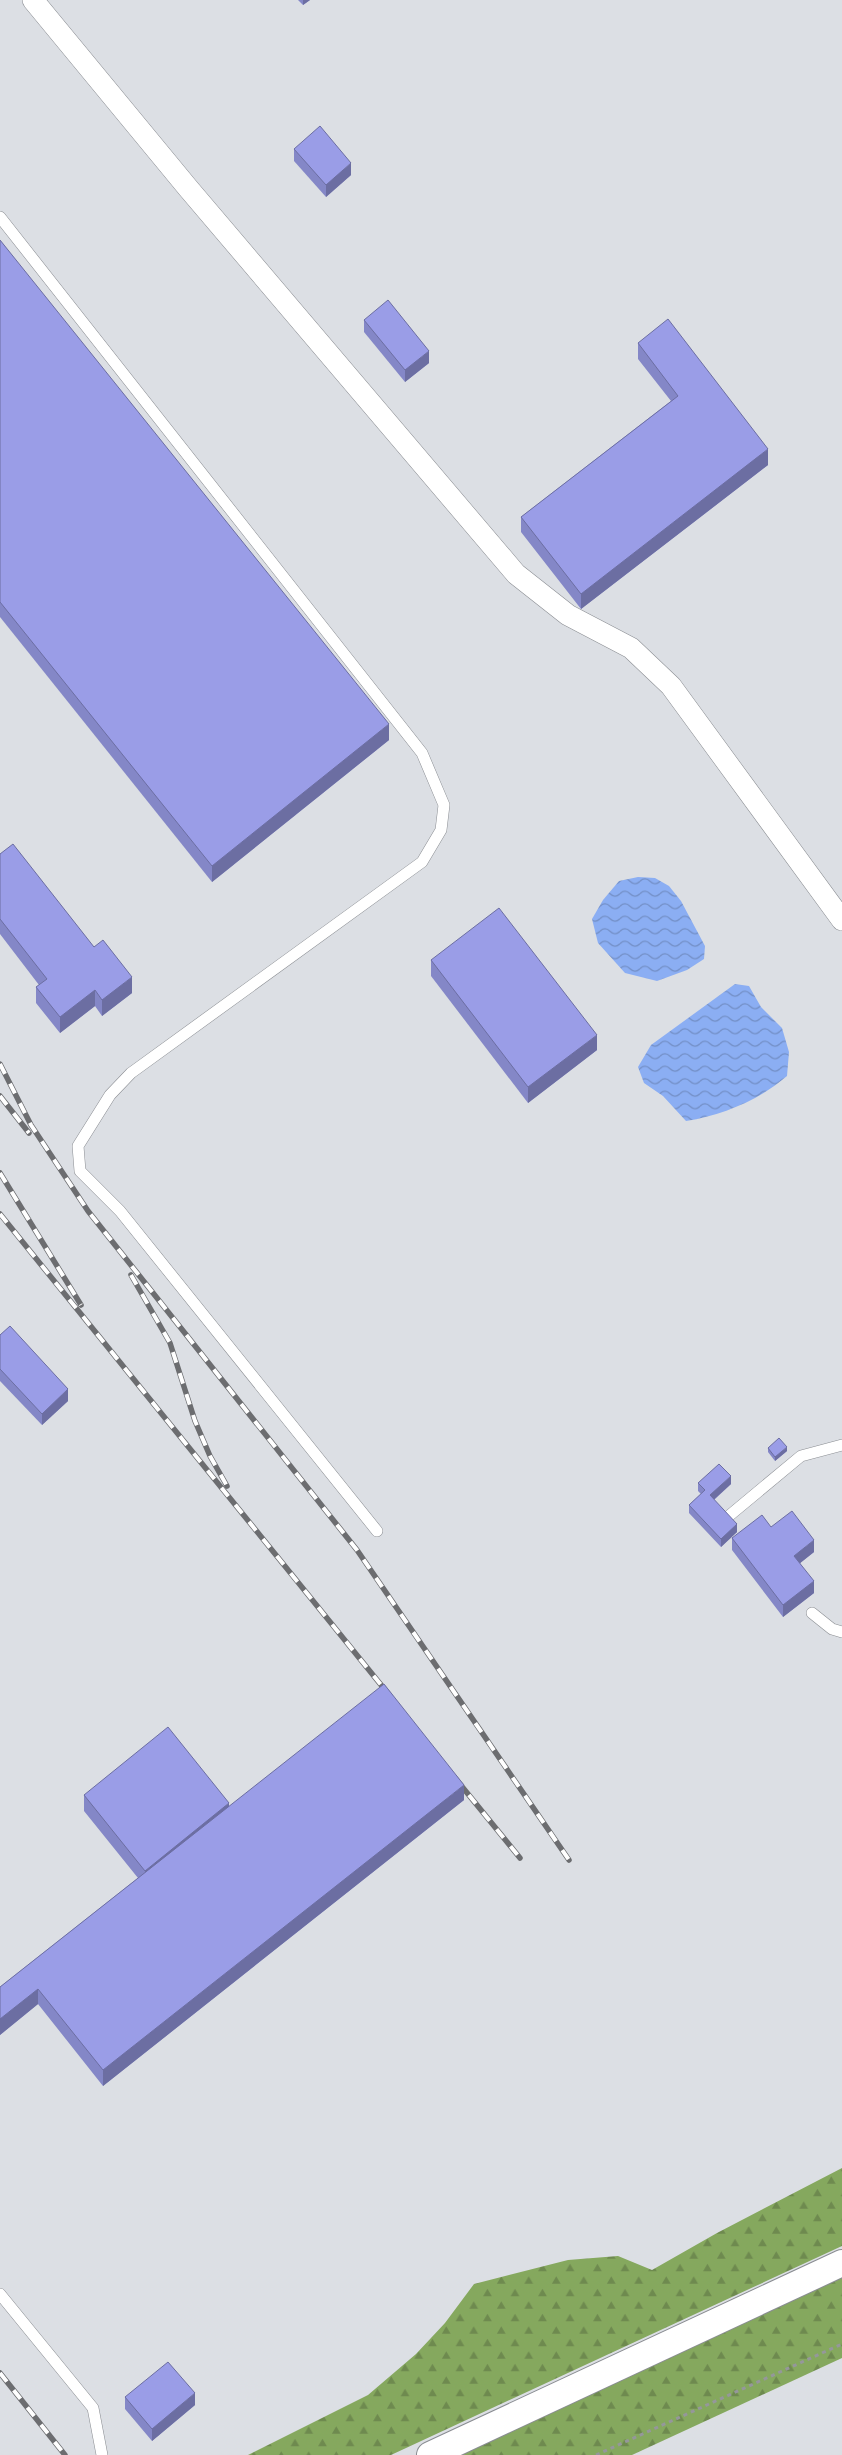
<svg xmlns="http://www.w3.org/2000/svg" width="842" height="2455" font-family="'Nunito Sans',sans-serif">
  <defs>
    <pattern id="forest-firs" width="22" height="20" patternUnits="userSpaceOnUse" patternTransform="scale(1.25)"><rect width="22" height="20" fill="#85a85e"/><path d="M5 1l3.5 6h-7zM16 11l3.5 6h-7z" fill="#6e8a4f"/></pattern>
    <pattern id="water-waves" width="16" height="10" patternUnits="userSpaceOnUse" patternTransform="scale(1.25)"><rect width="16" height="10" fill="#8baef3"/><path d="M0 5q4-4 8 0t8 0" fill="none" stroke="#738fc6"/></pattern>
  </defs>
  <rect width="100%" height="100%" fill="#dcdfe4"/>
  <!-- forest -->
  <g fill="url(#forest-firs)">
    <path d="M842,2168V2246L391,2455H248L368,2395L416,2354L445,2323L474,2284L568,2260L618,2256L652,2270L717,2233Z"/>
    <path d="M842,2264V2358L632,2455H448Z"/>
  </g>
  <!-- water -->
  <g fill="url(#water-waves)">
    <path d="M638,877L655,878L669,886L681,901L705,946L704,959L687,970L657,981L625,973L598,943L592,919L603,900L619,881Z"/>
    <path d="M735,984L749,986L761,1007L782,1028L789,1052L787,1076C759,1100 723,1115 686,1121L663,1096L644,1083L638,1067L651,1045Z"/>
  </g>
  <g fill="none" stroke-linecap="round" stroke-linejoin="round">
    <!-- service casing -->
    <g stroke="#8a8d92" stroke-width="12">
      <g id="service">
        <path d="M0,217L422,753L444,805L441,830L422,862L131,1073L110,1095L78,1146L80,1171L120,1211L377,1531"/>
        <path d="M730,1515L801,1456L842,1445"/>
        <path d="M812,1613L832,1629L842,1632"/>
        <path d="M0,2294L93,2408L102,2455"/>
      </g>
    </g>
    <!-- minor casing -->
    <g stroke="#8a8d92" stroke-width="22">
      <path id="minor" d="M33,0L188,188L516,574L568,615L631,648L671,686L842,920"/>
    </g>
    <!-- tertiary casing -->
    <g stroke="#8a8d92" stroke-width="28">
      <path id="tertiary" d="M430,2455L842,2263"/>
    </g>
    <!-- path -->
    <path stroke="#95979b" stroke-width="3" stroke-dasharray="4 4" stroke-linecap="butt" d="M596,2455L842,2344"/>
    <!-- service -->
    <use href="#service" stroke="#fff" stroke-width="11"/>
    <!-- minor -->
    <use href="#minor" stroke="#fff" stroke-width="21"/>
    <!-- tertiary -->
    <use href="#tertiary" stroke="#fff" stroke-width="26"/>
    <!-- rail casing -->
    <g stroke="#6c6d70" stroke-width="5.5">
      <g id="rail">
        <path d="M0,1064L31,1125L88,1211L357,1550L569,1860"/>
        <path d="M0,1096L29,1133"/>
        <path d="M0,1173L81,1305"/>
        <path d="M0,1214L390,1696"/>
        <path d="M131,1275L170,1343L195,1421L210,1456L227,1486"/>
        <path d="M455,1778L520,1858"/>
        <path d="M0,2373L65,2455"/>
      </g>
    </g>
    <!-- rail -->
    <use href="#rail" stroke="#fff" stroke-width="4" stroke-dasharray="11" stroke-linecap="butt"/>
  </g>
  <!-- wall -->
  <g fill="#8487c7">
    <path d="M298,0H310L303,5Z"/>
    <path d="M294,149L351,175L326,197L294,161Z"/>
    <path d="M0,240L389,740L212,882L0,617Z"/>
    <path d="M364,320L429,363L405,382L364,332Z"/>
    <path d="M638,343L768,465L581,609L521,532V517L671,401L638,359Z"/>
    <path d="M0,854L94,947L132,993L102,1016L95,1006L60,1033L36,1003V987L39,985L0,934Z"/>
    <path d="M431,960L597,1050L528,1103L431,976Z"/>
    <path d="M0,1335L68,1401L42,1425L0,1381Z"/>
    <path d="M768,1448L787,1451L775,1461L768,1452Z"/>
    <path d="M698,1483L731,1484L714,1500L737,1532L721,1547L689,1513V1505L701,1494L698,1491Z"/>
    <path d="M771,1527L814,1552L800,1563L814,1593L783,1617L732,1550V1538Z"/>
    <path d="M84,1795L229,1806L464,1800L103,2086L38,2004L0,2035V1987L138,1878L84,1811Z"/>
    <path d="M125,2397L195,2405L152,2441L125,2409Z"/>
  </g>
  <!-- shaded-wall -->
  <g fill="#6c6ea2">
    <path d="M303,0H310L303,5Z"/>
    <path d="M351,163V175L326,197V185Z"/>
    <path d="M429,351V363L405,382V370Z"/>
    <path d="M768,449V465L581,609V594Z"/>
    <path d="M389,724V740L212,882V866Z"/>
    <path d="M132,977V993L102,1016V1000Z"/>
    <path d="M95,990V1006L60,1033V1017Z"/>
    <path d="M597,1035V1050L528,1103V1087Z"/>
    <path d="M68,1389V1401L42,1425V1414Z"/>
    <path d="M787,1447V1451L775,1461V1457Z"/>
    <path d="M731,1476V1484L710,1503V1495Z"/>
    <path d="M737,1524V1532L721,1547V1539Z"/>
    <path d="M814,1540V1552L794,1568V1556Z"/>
    <path d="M814,1581V1593L783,1617V1605Z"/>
    <path d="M464,1785V1800L103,2086V2070Z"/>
    <path d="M229,1803V1819L145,1886V1871Z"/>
    <path d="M38,1989V2004L0,2035V2019Z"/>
    <path d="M195,2393V2405L152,2441V2429Z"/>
  </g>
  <!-- building -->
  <g fill="#9a9de7" stroke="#6c6ea2">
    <path d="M320,126L351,163L326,185L294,149Z"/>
    <path d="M0,240L389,724L212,866L0,602Z"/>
    <path d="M388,300L429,351L405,370L364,320Z"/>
    <path d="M668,319L768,449L581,594L521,517L678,396L638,343Z"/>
    <path d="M13,844L94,947L103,940L132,977L102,1000L95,990L60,1017L36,987L47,979L0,919V854Z"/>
    <path d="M499,908L597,1035L528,1087L431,960Z"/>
    <path d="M10,1326L68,1389L42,1414L0,1369V1335Z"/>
    <path d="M779,1438L787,1447L775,1457L768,1448Z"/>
    <path d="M719,1464L731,1476L710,1495L737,1524L721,1539L689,1505L705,1490L698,1483Z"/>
    <path d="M792,1511L814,1540L794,1556L814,1581L783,1605L732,1538L762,1515L771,1527Z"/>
    <path d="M384,1684L464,1785L103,2070L38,1989L0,2019V1987Z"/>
    <path d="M168,1727L229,1803L145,1871L84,1795Z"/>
    <path d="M168,2362L195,2393L152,2429L125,2397Z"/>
  </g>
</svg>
